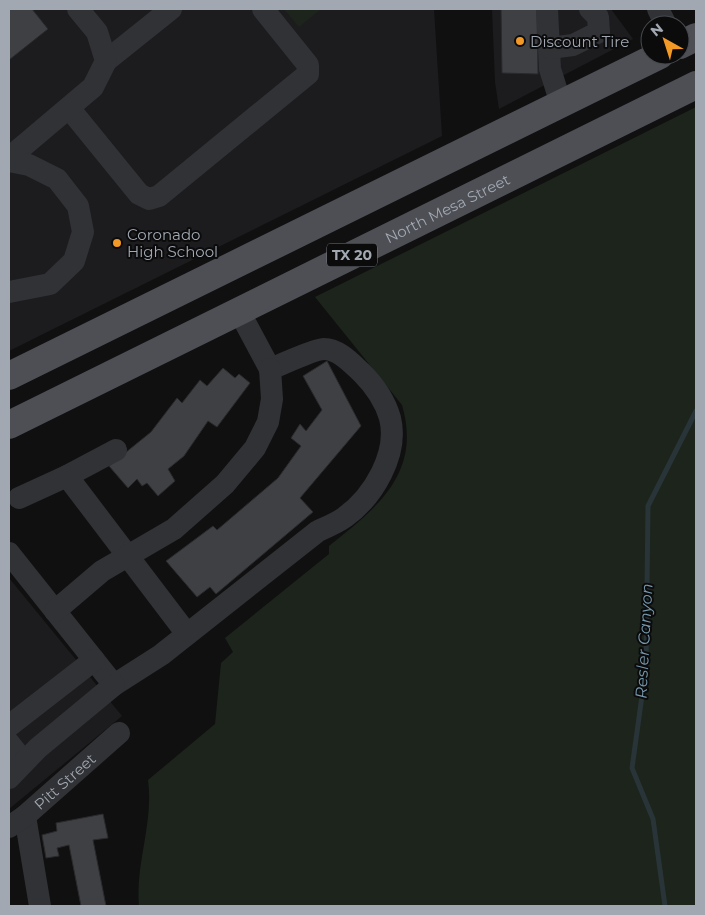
<svg xmlns="http://www.w3.org/2000/svg" width="705" height="915" viewBox="0 0 705 915" font-family="Montserrat,sans-serif">
<style>
.built{fill:#1c1c1e}
.green{fill:#1c241c}
.lines{fill:none;stroke-linecap:round;stroke-linejoin:round}
.stream{stroke:#293439;stroke-width:5}
.building{fill:#3f4044;stroke:#2a2a2d}
.minor{stroke:#313236;stroke-width:22}
.major{stroke:#4d4f55;stroke-width:28}
.poi-dot{fill:#f39926;stroke:#0b0b0c;stroke-width:2}
.labels{text-anchor:middle;dominant-baseline:central;stroke-width:4;stroke-linejoin:round;paint-order:stroke}
.shield{fill:#0b0b0c;stroke:#747980;stroke-width:1}
.shield-label{font-size:14px;font-weight:bold;fill:#a1a8b2}
.poi-label{font-size:15px;fill:#a1a8b2;stroke:#0b0b0c;text-anchor:start}
.street-label{font-size:15px;fill:#a1a8b2;stroke:#0b0b0c}
.water-label{font-size:16px;font-style:italic;fill:#769aae;stroke:#0b0b0c}
</style>
<rect width="100%" height="100%" fill="#101011"/>
<!-- built -->
<g class="built">
<polygon points="9,9 434,9 442,136 9,351"/>
<polygon points="492,9 611,9 633,39 499,109 495,82"/>
<polygon points="9,578 122,716 9,809"/>
</g>
<!-- green -->
<g class="green">
<polygon points="284,9 321,9 299,27"/>
<path d="M696 107V906H139C135 864 154 822 148 780L215 724 221 663 233 652 225 638 329 554V546C377 508 422 473 402 405L315 297Z"/>
</g>
<g class="lines">
<!-- stream -->
<polyline class="stream" points="665,906 653,819 632,768 646,667 648,506 696,411"/>
</g>
<!-- building -->
<g class="building">
<polygon points="9,9 32,9 48,29 9,60"/>
<polygon points="501,9 537,9 538,74 502,73"/>
<polygon points="327,361 361,426 300,498 313,512 216,594 210,587 197,597 166,561 213,526 217,530 278,478 301,446 291,438 300,424 306,431 322,410 303,376"/>
<polygon points="223,368 235,378 239,374 250,383 217,427 208,421 184,456 168,469 175,481 158,496 147,483 142,486 137,479 128,488 109,466 151,432 177,398 182,403 200,380 207,386"/>
<polygon points="103,814 108,838 93,840 106,906 81,906 69,845 57,848 59,856 46,858 42,835 57,831 56,823"/>
</g>
<g class="lines">
<!-- minor -->
<g class="minor">
<polyline points="547,9 550,69 561,104"/>
<polyline points="658,9 666,25"/>
<polyline points="550,48 573,45 599,32 598,17 590,9"/>
<polyline points="106,61 171,9"/>
<polyline points="69,108 139,194 149,199 159,196 308,74 308,65 263,9"/>
<polyline points="9,158 93,87 106,61 97,32 78,9"/>
<polyline points="9,161 29,165 57,179 78,206 83,232 74,261 50,284 9,292"/>
<polyline points="67,476 116,450"/>
<polyline points="19,498 67,476 187,634"/>
<path d="M9 553 114 685 161 655 318 531C327 527 337 523 345 517 373 497 399 454 390 418 385 401 374 385 362 373 352 364 339 349 324 349 314 349 281 365 270 369L239 311"/>
<polyline points="55,611 102,571 174,529 225,484 255,448 268,422 272,399 270,369"/>
<polyline points="9,726 94,660"/>
<polyline points="9,743 24,762"/>
<polyline points="9,778 38,748 114,685"/>
<polyline points="25,816 40,906"/>
<path id="s1" d="M9 827 25 816 119 733"/>
</g>
<!-- major -->
<g class="major">
<polyline points="680,45 696,37"/>
<polyline points="9,376 660,55"/>
<path id="s2" d="M9 425 696 85"/>
</g>
</g>
<!-- markers -->
<g class="poi-dot">
<circle cx="520" cy="41" r="5"/>
<circle cx="117" cy="243" r="5"/>
</g>
<g class="labels">
<!-- shield labels -->
<rect class="shield" x="327" y="243.5" width="50" height="23" rx="4"/>
<g class="shield-label">
<text x="352" y="255">TX 20</text>
</g>
<!-- poi labels -->
<g class="poi-label">
<text x="530" y="41">Discount Tire</text>
<text x="127" y="234">Coronado<tspan x="127" dy="17">High School</tspan></text>
</g>
<!-- street labels -->
<g class="street-label">
<text stroke="none"><textPath href="#s2" startOffset="489">North Mesa Street</textPath></text>
<text stroke="none"><textPath href="#s1" startOffset="72">Pitt Street</textPath></text>
</g>
<!-- water labels -->
<g class="water-label">
<text transform="translate(644 641) rotate(-87)">Resler Canyon</text>
</g>
</g>
<!-- border -->
<rect width="705" height="915" fill="none" stroke="#a1a8b2" stroke-width="20"/>
<!-- north arrow -->
<g transform="translate(665 40) rotate(321)"><circle r="24" fill="#0b0b0c" stroke="#474a4e"/>
<path d="M0-4L9 19L0 12L-9 19Z" fill="#f39926"/>
<text y="-8" font-size="14" font-weight="bold" text-anchor="middle" fill="#a1a8b2">N</text>
</g>
</svg>
